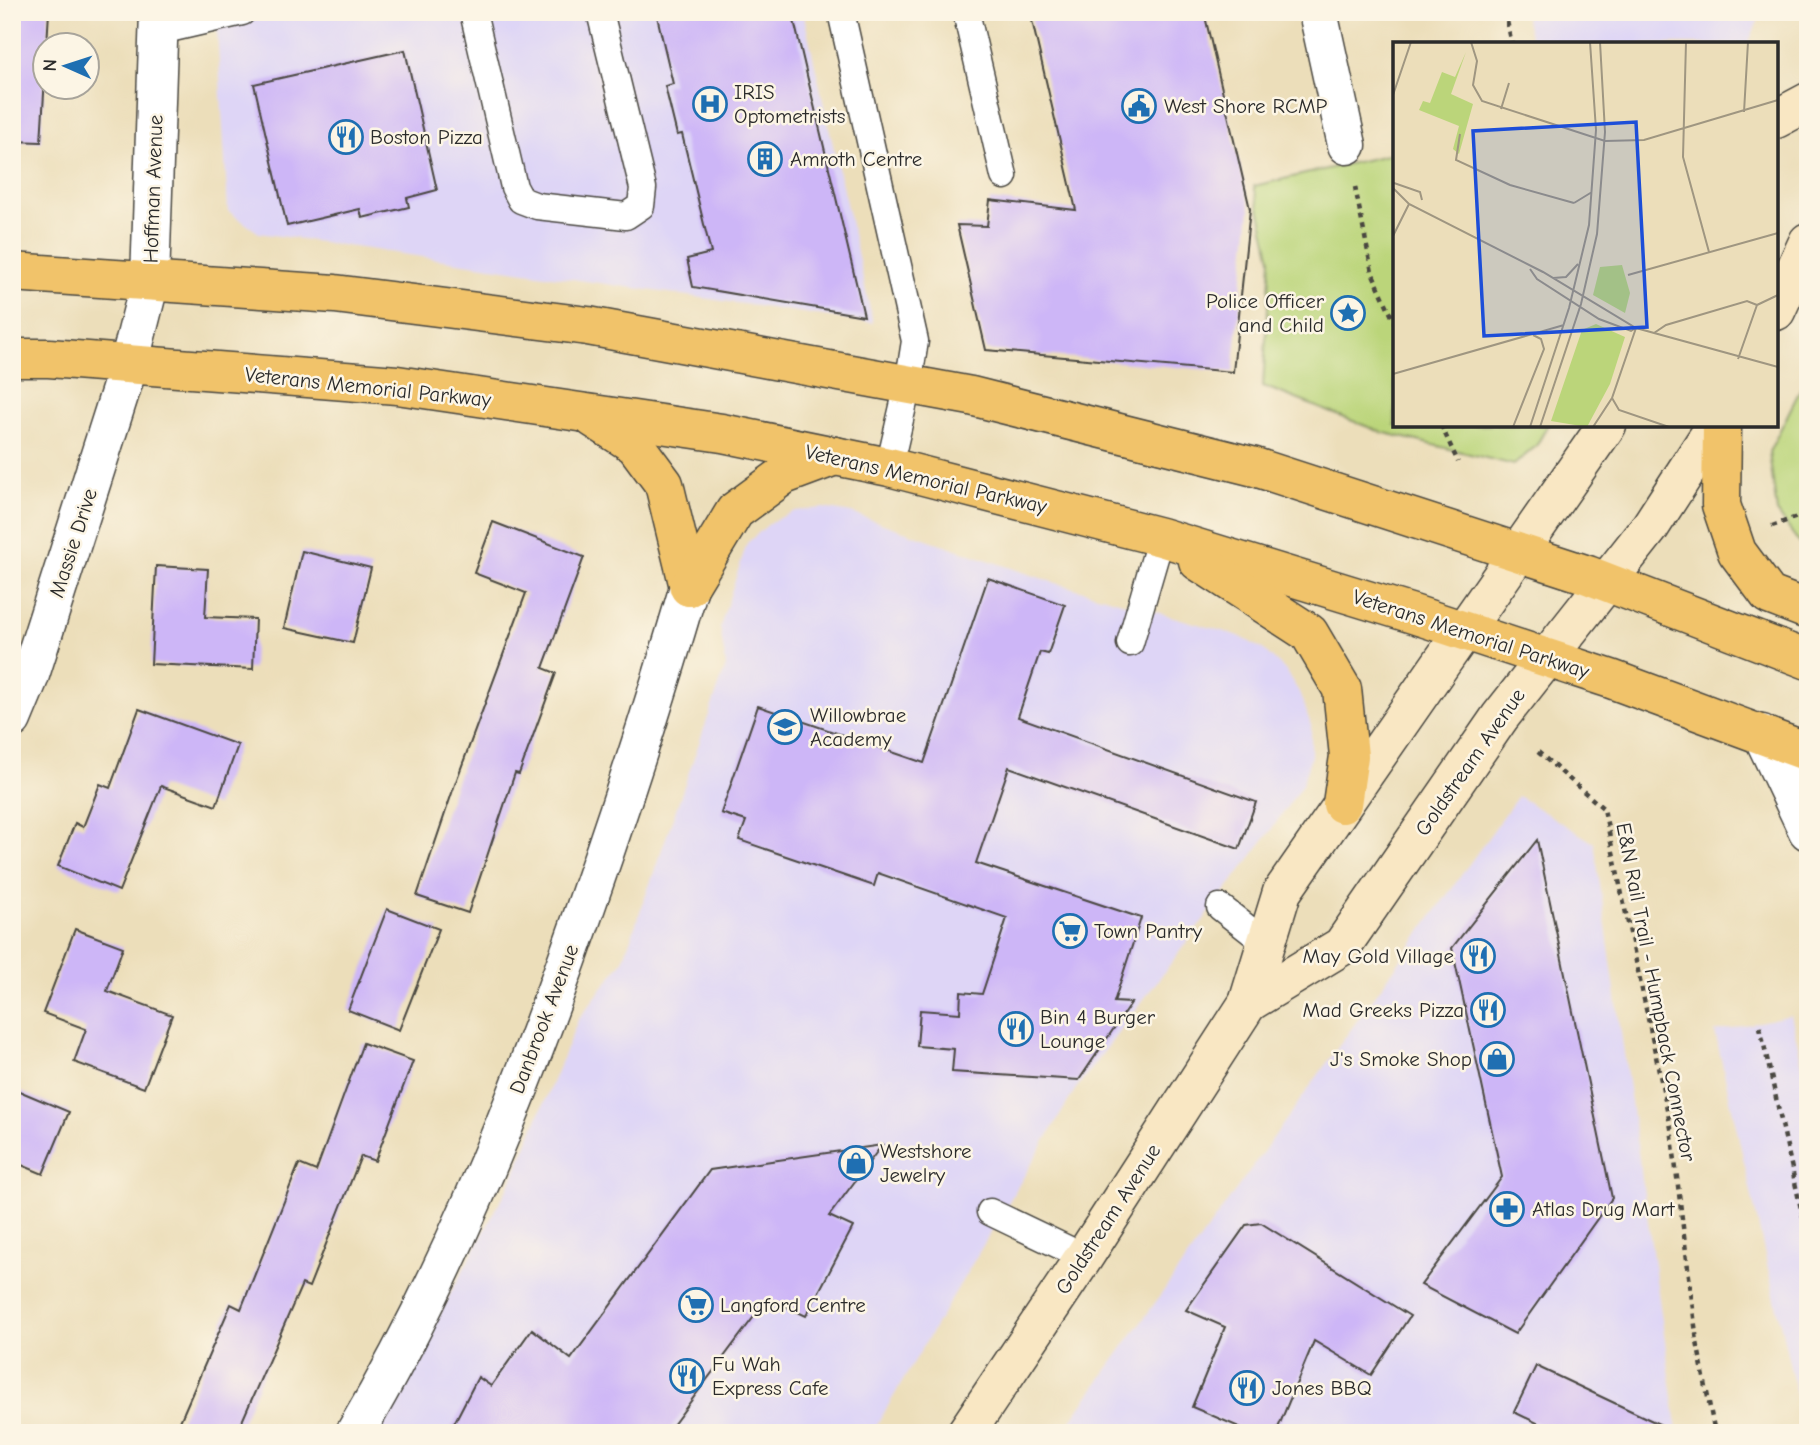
<svg xmlns="http://www.w3.org/2000/svg" width="1820" height="1445" viewBox="0 0 1820 1445" font-family="'Comic Neue',sans-serif">
<style>
.built{fill:#ded5f6}
.green{fill:#bbd57a;stroke:#738052;stroke-width:2}
.building{fill:#cdb6f7}
.lines{fill:none;stroke-linecap:round;stroke-linejoin:round}
.service-casing{stroke:#484640;stroke-width:29}
.minor-casing{stroke:#484640;stroke-width:41}
.tertiary-casing{stroke:#484640;stroke-width:41}
.secondary-casing{stroke:#484640;stroke-width:41}
.primary-casing{stroke:#484640;stroke-width:41}
.path{stroke:#484640;stroke-width:4.5;stroke-dasharray:5 5;stroke-linecap:butt}
.service{stroke:#fff;stroke-width:26}
.minor{stroke:#fff;stroke-width:38}
.tertiary{stroke:#fff;stroke-width:38}
.secondary{stroke:#f9e7c3;stroke-width:38}
.primary{stroke:#f1c36a;stroke-width:38}
.labels{text-anchor:middle;dominant-baseline:central;stroke-width:5;stroke-linejoin:round;paint-order:stroke}
.poi-label{font-size:21px;fill:#2b2b2b;stroke:#fcf5e5;text-anchor:start}
.street-label{font-size:21px;fill:#2b2b2b;stroke:#fcf5e5}
.inset-road{fill:none;stroke:#9f9681;stroke-width:2}
.view{fill:#1d4ed8;fill-opacity:0.15;stroke:#1d4ed8;stroke-width:3.5}
.inset-edge{fill:none;stroke:#2b2b2b;stroke-width:3.5}
</style>
<rect width="100%" height="100%" fill="#fcf5e5"/>
<filter id="ink" filterUnits="userSpaceOnUse"><feTurbulence type="fractalNoise" baseFrequency=".0143" numOctaves="2"/><feDisplacementMap in="SourceGraphic" scale="14" xChannelSelector="R" yChannelSelector="G"/><feConvolveMatrix kernelMatrix="1 2 1 2 8 2 1 2 1" color-interpolation-filters="sRGB"/></filter>
<filter id="wash" filterUnits="userSpaceOnUse"><feTurbulence type="fractalNoise" baseFrequency=".00686" numOctaves="4" result="noise"/><feDisplacementMap in="SourceGraphic" scale="28" xChannelSelector="R" yChannelSelector="G"/><feGaussianBlur stdDeviation="1.57" result="paint"/><feColorMatrix in="noise" values="0 0 0 0 0 0 0 0 0 0 0 0 0 0 0 0 0 1.4 0 .05"/><feComposite in="paint" operator="in"/></filter>
<g filter="url(#wash)">
<rect width="100%" height="100%" fill="#ecdeba"/>
<!-- built -->
<g class="built">
<polygon points="216,12 803,12 873,323 259,233 228,211"/>
<polygon points="1524,12 1762,12 1748,44 1532,44"/>
<polygon points="823,508 851,513 1049,581 1239,636 1264,650 1285,670 1299,692 1311,725 1311,756 1302,785 1267,836 1075,1090 872,1433 375,1433 513,1178 578,1020 623,961 726,666 720,627 747,543 771,522 795,511"/>
<polygon points="1518,796 1594,843 1678,1433 1062,1433"/>
<polygon points="1791,1015 1808,1091 1808,1433 1805,1433 1715,1032"/>
</g>
<!-- green -->
<g class="green">
<polygon points="1395,153 1395,425 1548,425 1536,446 1514,465 1381,432 1263,386 1271,259 1254,186"/>
<polygon points="1808,374 1808,555 1777,512 1769,452"/>
</g>
<g id="blocks">
<!-- building -->
<g class="building">
<polygon points="12,12 49,12 41,142 12,141"/>
<polygon points="656,12 792,12 864,316 693,287 687,259 711,253 682,134 677,135 665,86 673,84"/>
<polygon points="1030,12 1204,12 1250,209 1233,372 986,350 957,225 987,226 990,200 1076,210"/>
<polygon points="405,50 437,190 407,198 409,207 362,218 360,209 287,226 254,84"/>
<polygon points="493,522 584,557 543,668 556,673 519,774 515,773 468,913 417,896 454,787 526,593 474,573"/>
<polygon points="302,551 371,568 353,643 284,628"/>
<polygon points="156,566 208,569 205,617 255,619 253,669 151,664"/>
<polygon points="988,578 1065,605 1048,654 1040,652 1018,717 1256,802 1239,849 1009,767 976,863 1141,918 1114,1002 1131,1003 1079,1080 952,1072 954,1049 917,1046 920,1010 960,1013 961,992 982,994 1007,918 878,873 874,886 739,840 746,821 721,813 758,706 924,763"/>
<polygon points="139,709 238,745 216,806 161,786 119,891 58,866 75,823 83,827 100,784 110,788"/>
<polygon points="1537,840 1612,1198 1515,1334 1421,1285 1502,1177 1452,948"/>
<polygon points="387,909 439,929 399,1030 348,1010"/>
<polygon points="75,929 123,947 107,991 172,1015 144,1088 74,1062 86,1029 43,1013"/>
<polygon points="363,1043 413,1061 375,1161 361,1156 309,1287 302,1284 237,1433 175,1433 231,1304 241,1309 299,1164 316,1171"/>
<polygon points="12,1088 69,1112 43,1174 12,1161"/>
<polygon points="882,1145 829,1216 853,1227 806,1316 768,1298 667,1433 449,1433 478,1377 491,1386 532,1329 571,1359 710,1170"/>
<polygon points="1261,1223 1410,1316 1371,1375 1314,1341 1276,1433 1253,1433 1192,1407 1225,1327 1186,1310 1246,1225"/>
<polygon points="1536,1366 1678,1433 1558,1433 1514,1412"/>
</g>
</g>
</g>
<g filter="url(#ink)">
<use href="#blocks" fill-opacity="0" stroke="#484640" stroke-width="2"/>
<g class="lines">
<!-- service casing -->
<g class="service-casing">
<g id="service">
<polyline points="473,12 514,187 521,200 537,206 626,216 641,206 643,188 600,12"/>
<polyline points="841,12 915,341 908,385 889,467"/>
<polyline points="966,12 1004,176"/>
<polyline points="160,31 242,12"/>
<polyline points="1130,643 1161,537"/>
<polyline points="1220,907 1266,943"/>
<polyline points="990,1212 1084,1257"/>
</g>
</g>
<!-- minor casing -->
<g class="minor-casing">
<g id="minor">
<polyline points="1318,12 1347,145"/>
<polyline points="12,719 29,678 129,364"/>
<polyline points="1762,734 1808,831"/>
<path d="M355 1433C443 1284 509 1122 567 960 611 837 652 713 689 587"/>
</g>
</g>
<!-- tertiary casing -->
<g class="tertiary-casing">
<polyline id="tertiary" points="129,364 150,281 159,12"/>
</g>
<!-- secondary casing -->
<g class="secondary-casing">
<g id="secondary">
<polyline points="1776,119 1808,102"/>
<polyline points="1776,311 1808,242"/>
<polyline points="1248,1003 1342,946 1500,717 1650,527 1716,425"/>
<polyline points="966,1433 1084,1257 1248,1003 1282,892 1607,425"/>
</g>
</g>
<!-- primary casing -->
<g class="primary-casing">
<g id="primary">
<polyline points="12,272 335,294 588,326 971,396 1255,467 1588,575 1808,660"/>
<polyline points="12,358 49,358 397,385 722,433 889,467 1161,537 1413,614 1611,679 1808,752"/>
<polyline points="593,418 635,445 664,484 689,587"/>
<polyline points="1722,425 1721,505 1737,552 1769,595 1808,610"/>
<polyline points="1198,561 1309,633 1342,689 1349,756 1342,804"/>
<polyline points="689,587 735,511 784,475 835,456"/>
</g>
</g>
<!-- path -->
<g class="path">
<polyline points="1505,12 1512,44"/>
<polyline points="1355,187 1372,272 1395,323"/>
<polyline points="1441,425 1458,462"/>
<polyline points="1772,526 1808,513"/>
<polyline points="1538,752 1604,809 1671,1128 1697,1342 1715,1433"/>
<polyline points="1760,1027 1808,1240"/>
</g>
<!-- service -->
<use href="#service" class="service"/>
<!-- minor -->
<use href="#minor" class="minor"/>
<!-- tertiary -->
<use href="#tertiary" class="tertiary"/>
<!-- secondary -->
<use href="#secondary" class="secondary"/>
<!-- primary -->
<use href="#primary" class="primary"/>
</g>
</g>
<!-- icons -->
<defs>
<g id="hospital-ring" transform="scale(1.75)"><circle r="9.5" fill="#fcf5e5" stroke="#1f6fb2" stroke-width="1.5"/><path d="M-5-5h3v3.5h4V-5h3V5h-3V1.5h-4V5h-3Z" fill="#1f6fb2"/></g>
<g id="civic-ring" transform="scale(1.75)"><circle r="9.5" fill="#fcf5e5" stroke="#1f6fb2" stroke-width="1.5"/><path d="M-.6-6.5H3V-4.5H.6V-3L4-1V1h2V6H-6V1h2V-1L-.6-3ZM-1.2 2.5V6h2.4V2.5Z" fill="#1f6fb2"/></g>
<g id="restaurant-ring" transform="scale(1.75)"><circle r="9.5" fill="#fcf5e5" stroke="#1f6fb2" stroke-width="1.5"/><path d="M-5-6h1v4h1v-4h1v4h1v-4h1v5L-1.5 .5V6h-2V.5L-5-1ZM5-6V6H3V1.5H1.5Q1.5-4 5-6Z" fill="#1f6fb2"/></g>
<g id="building-ring" transform="scale(1.75)"><circle r="9.5" fill="#fcf5e5" stroke="#1f6fb2" stroke-width="1.5"/><path d="M-4-6H4V6H1V3H-1V6H-4ZM-2.5-4.3h1.7v1.8h-1.7ZM.8-4.3h1.7v1.8H.8ZM-2.5-1h1.7V.8h-1.7ZM.8-1h1.7V.8H.8Z" fill="#1f6fb2"/></g>
<g id="sight-ring" transform="scale(1.75)"><circle r="9.5" fill="#fcf5e5" stroke="#1f6fb2" stroke-width="1.5"/><path d="M0-6L1.8-2.2L6-1.7L2.9 1.2L3.7 5.4L0 3.3L-3.7 5.4L-2.9 1.2L-6-1.7L-1.8-2.2Z" fill="#1f6fb2"/></g>
<g id="school-ring" transform="scale(1.75)"><circle r="9.5" fill="#fcf5e5" stroke="#1f6fb2" stroke-width="1.5"/><path d="M0-5L7-2L0 1L-7-2ZM-4 1L0 2.5L4 1V4Q0 6-4 4Z" fill="#1f6fb2"/></g>
<g id="supermarket-ring" transform="scale(1.75)"><circle r="9.5" fill="#fcf5e5" stroke="#1f6fb2" stroke-width="1.5"/><path d="M-6-5.5h2.5l.6 2H6L4.5 2H-2.5L-4.4-4H-6ZM-1.5 3.2a1.3 1.3 0 1 0 .1 0ZM3 3.2a1.3 1.3 0 1 0 .1 0Z" fill="#1f6fb2"/></g>
<g id="shop-ring" transform="scale(1.75)"><circle r="9.5" fill="#fcf5e5" stroke="#1f6fb2" stroke-width="1.5"/><path d="M-5-2.5h2.3a2.7 3.5 0 0 1 5.4 0H5L5.5 6h-11ZM-1.5-2.5h3a1.5 2.3 0 0 0-3 0Z" fill="#1f6fb2"/></g>
<g id="pharmacy-ring" transform="scale(1.75)"><circle r="9.5" fill="#fcf5e5" stroke="#1f6fb2" stroke-width="1.5"/><path d="M-2-6h4v4h4v4h-4v4h-4v-4h-4v-4h4Z" fill="#1f6fb2"/></g>
</defs>
<g fill-rule="evenodd">
<use href="#hospital-ring" x="710" y="104"/>
<use href="#civic-ring" x="1139" y="106"/>
<use href="#restaurant-ring" x="346" y="137"/>
<use href="#building-ring" x="765" y="159"/>
<use href="#sight-ring" x="1348" y="313"/>
<use href="#school-ring" x="785" y="727"/>
<use href="#supermarket-ring" x="1070" y="931"/>
<use href="#restaurant-ring" x="1478" y="956"/>
<use href="#restaurant-ring" x="1488" y="1010"/>
<use href="#restaurant-ring" x="1016" y="1029"/>
<use href="#shop-ring" x="1497" y="1059"/>
<use href="#shop-ring" x="856" y="1163"/>
<use href="#pharmacy-ring" x="1507" y="1209"/>
<use href="#supermarket-ring" x="696" y="1305"/>
<use href="#restaurant-ring" x="687" y="1376"/>
<use href="#restaurant-ring" x="1247" y="1388"/>
</g>
<g class="labels">
<!-- poi labels -->
<g class="poi-label">
<text x="734" y="92">IRIS<tspan x="734" dy="24">Optometrists</tspan></text>
<text x="1164" y="106">West Shore RCMP</text>
<text x="370" y="137">Boston Pizza</text>
<text x="790" y="159">Amroth Centre</text>
<text x="1324" y="301" text-anchor="end">Police Officer<tspan x="1324" dy="24">and Child</tspan></text>
<text x="810" y="715">Willowbrae<tspan x="810" dy="24">Academy</tspan></text>
<text x="1094" y="931">Town Pantry</text>
<text x="1454" y="956" text-anchor="end">May Gold Village</text>
<text x="1464" y="1010" text-anchor="end">Mad Greeks Pizza</text>
<text x="1040" y="1017">Bin 4 Burger<tspan x="1040" dy="24">Lounge</tspan></text>
<text x="1472" y="1059" text-anchor="end">J's Smoke Shop</text>
<text x="880" y="1151">Westshore<tspan x="880" dy="24">Jewelry</tspan></text>
<text x="1532" y="1209">Atlas Drug Mart</text>
<text x="720" y="1305">Langford Centre</text>
<text x="712" y="1364">Fu Wah<tspan x="712" dy="24">Express Cafe</tspan></text>
<text x="1272" y="1388">Jones BBQ</text>
</g>
<!-- street labels -->
<g class="street-label">
<text transform="translate(153 189) rotate(-88)">Hoffman Avenue</text>
<text transform="translate(368 387) rotate(6)">Veterans Memorial Parkway</text>
<text transform="translate(926 479) rotate(13)">Veterans Memorial Parkway</text>
<text transform="translate(73 543) rotate(-72)">Massie Drive</text>
<text transform="translate(1471 634) rotate(18)">Veterans Memorial Parkway</text>
<text transform="translate(1470 762) rotate(-55)">Goldstream Avenue</text>
<text transform="translate(1656 992) rotate(79)">E&amp;N Rail Trail - Humpback Connector</text>
<text transform="translate(544 1019) rotate(-69)">Danbrook Avenue</text>
<text transform="translate(1108 1219) rotate(-57)">Goldstream Avenue</text>
</g>
</g>
<!-- overview -->
<g transform="translate(1393 42)">
<rect width="385" height="385" fill="#ecdeba"/>
<path d="M73 10 58 52 80 62 66 112 60 107 66 84 26 68 30 59 37 61 49 30 62 35ZM229 223 237 251 232 271 200 253 207 225ZM203 282 232 295 217 342 194 385 158 379 189 288Z" fill="#bbd57a"/>
<path class="inset-road" d="M78 0 84 19 80 43 89 59 212 99 251 98 385 58M293 0 290 115 316 210M0 53 18 0M108 67 116 41M351 70 355 0M67 92 63 118 117 143 181 161M1 141 27 150 29 158M0 146 16 162 150 230 243 286 385 325M181 161 199 150M0 194 16 162M137 227 144 237 206 277 238 289 243 286M235 233 385 191M160 236 173 235 185 222M364 263 385 253M261 291 273 283 354 259 364 263M345 317 364 263M0 332 171 283M219 356 226 368 276 385M120 385 151 307 148 297 140 293M137 385 176 266 196 183 203 88 197 0M147 385 188 262 204 192 212 90 207 0M200 385 219 356 243 286"/>
<path class="view" d="M243 80 254 285 91 294 80 89Z"/>
<rect width="385" height="385" class="inset-edge"/>
</g>
<!-- margin -->
<rect width="1820" height="1445" fill="none" stroke="#fcf5e5" stroke-width="42"/>
<!-- north arrow -->
<g transform="translate(66 66) rotate(273)"><circle r="33" fill="#fcf5e5" stroke="#a8a49b" stroke-width="2"/>
<path d="M0-5L12 26L0 18L-12 26Z" fill="#1f6fb2"/>
<text y="-10" font-size="19" font-weight="bold" text-anchor="middle" fill="#2b2b2b">N</text>
</g>
</svg>
